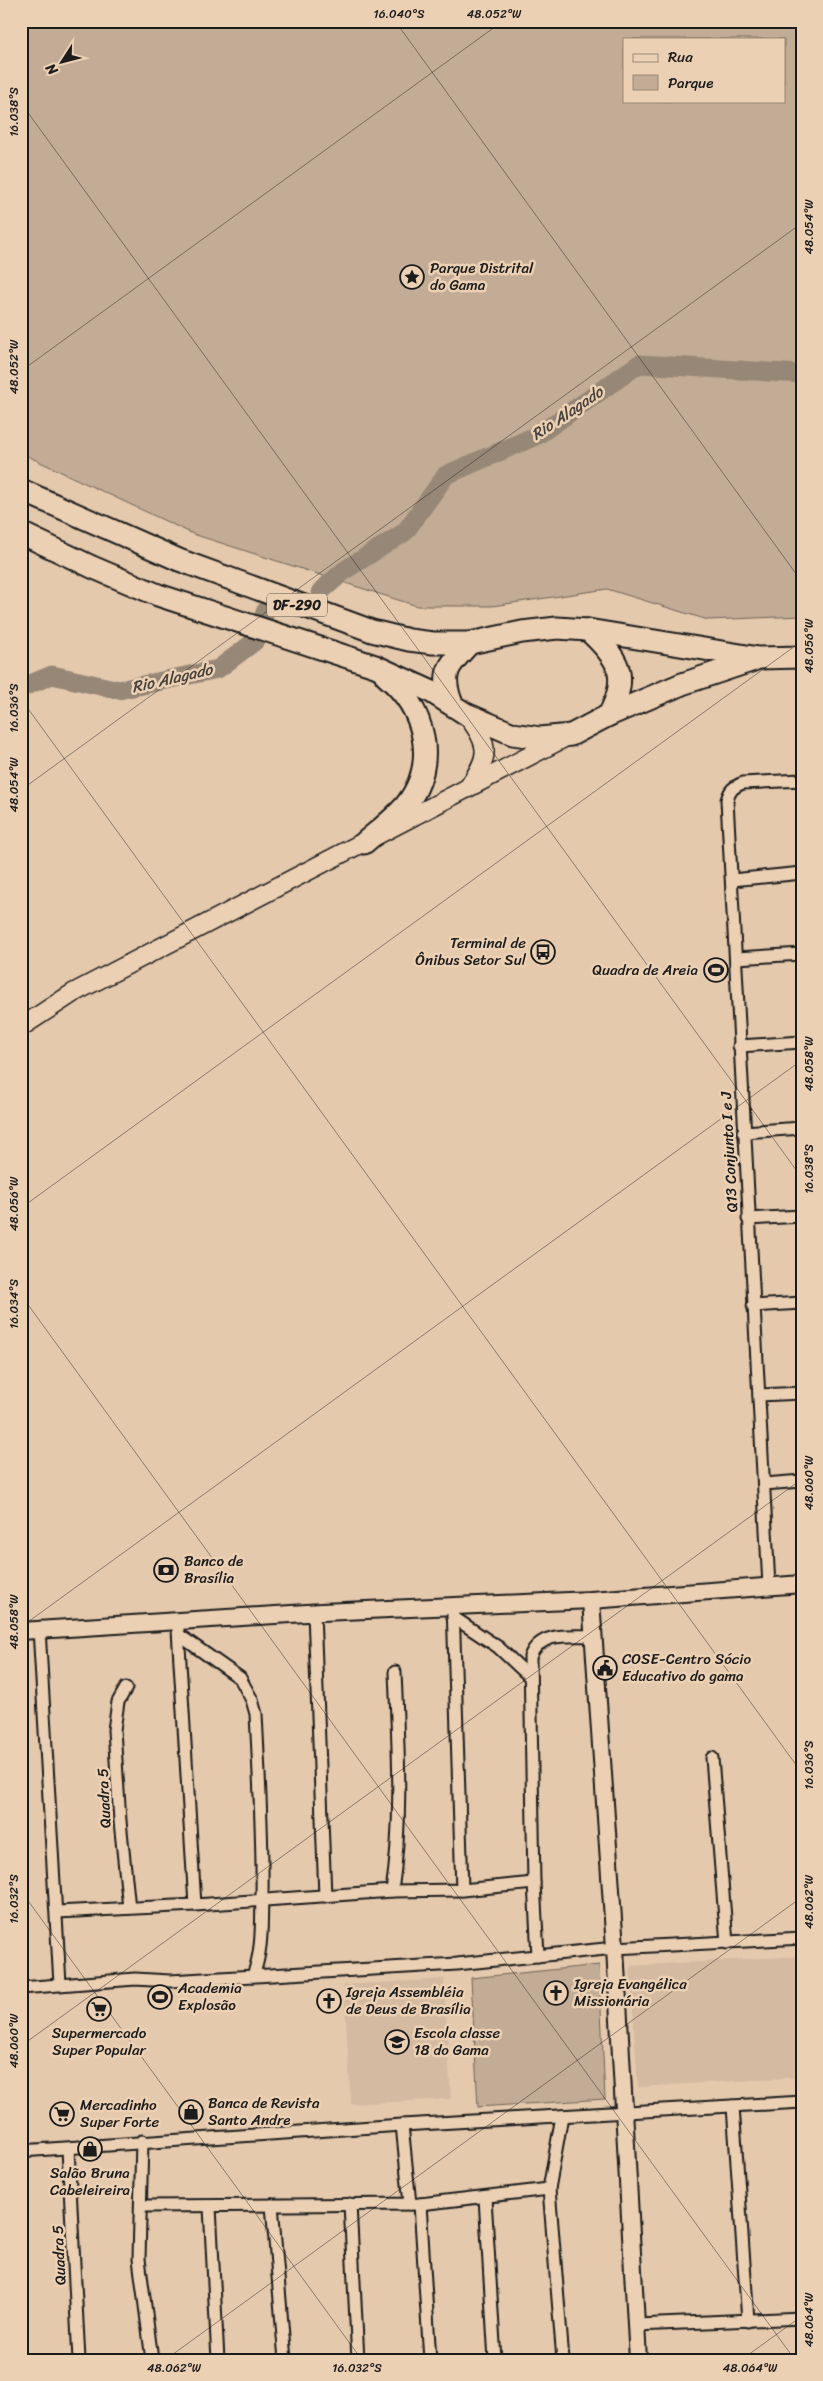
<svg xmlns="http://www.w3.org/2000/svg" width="823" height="2381" viewBox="0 0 823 2381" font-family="Sriracha,sans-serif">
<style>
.built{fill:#d3baa1}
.green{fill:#c2ac95;stroke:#6f6458;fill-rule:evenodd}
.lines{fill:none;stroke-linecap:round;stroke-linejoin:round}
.river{stroke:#978776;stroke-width:19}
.street-casing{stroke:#1c1c1c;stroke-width:15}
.secondary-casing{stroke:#1c1c1c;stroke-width:20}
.primary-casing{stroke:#1c1c1c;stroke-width:21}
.highway-casing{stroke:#1c1c1c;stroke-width:25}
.street{stroke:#ecd0b3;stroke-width:11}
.secondary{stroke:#ecd0b3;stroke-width:16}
.primary{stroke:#ecd0b3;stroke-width:18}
.highway{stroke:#ecd0b3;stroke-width:21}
.ticks{fill:none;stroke:#1c1c1c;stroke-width:1;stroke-opacity:0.45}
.labels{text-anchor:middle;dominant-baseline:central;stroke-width:5;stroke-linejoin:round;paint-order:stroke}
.shield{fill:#ecd0b3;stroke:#5a5249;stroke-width:1}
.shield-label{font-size:14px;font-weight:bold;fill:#1c1c1c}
.poi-label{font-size:15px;fill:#1c1c1c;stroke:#ecd0b3;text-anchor:start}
.street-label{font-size:15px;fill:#1c1c1c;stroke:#ecd0b3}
.water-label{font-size:16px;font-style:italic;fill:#47413c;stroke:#ecd0b3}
.neatline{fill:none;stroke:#1c1c1c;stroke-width:2}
.ticks-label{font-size:12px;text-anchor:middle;fill:#1c1c1c}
</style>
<rect width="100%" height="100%" fill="#e4c9ad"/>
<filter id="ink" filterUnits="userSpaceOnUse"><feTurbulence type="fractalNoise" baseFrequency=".02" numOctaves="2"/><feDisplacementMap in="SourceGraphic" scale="10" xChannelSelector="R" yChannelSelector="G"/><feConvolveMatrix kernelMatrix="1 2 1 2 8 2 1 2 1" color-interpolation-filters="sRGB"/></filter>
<g filter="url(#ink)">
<!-- built -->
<g class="built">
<polygon points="802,1956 802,2077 638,2087 630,1966"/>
<polygon points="444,1979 451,2099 351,2104 344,1985"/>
</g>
<!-- green -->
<g class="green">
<path d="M21 21H802V616L708 620 607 589 492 606H417L193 534 21 453ZM624 39H784V101H624Z"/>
<polygon points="599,1965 605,2099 478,2107 471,1978"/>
</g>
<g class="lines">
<!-- river -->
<g class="river">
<polyline points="321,591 345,570 405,532 446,475 538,435 639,364 802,374"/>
<polyline points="21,688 52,675 119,690 218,669 254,642 266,610"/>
</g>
<!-- street casing -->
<g class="street-casing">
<g id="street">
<polyline points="732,880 802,873"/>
<polyline points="736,958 802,954"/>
<polyline points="739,1046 802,1042"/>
<polyline points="743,1132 802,1128"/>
<polyline points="748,1219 802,1216"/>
<polyline points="753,1306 802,1303"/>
<polyline points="759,1395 802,1393"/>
<polyline points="764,1484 802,1481"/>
<path d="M769 1586 727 800C730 790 733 787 743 783L802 780"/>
<polyline points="453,1605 462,1890"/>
<polyline points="314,1613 325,1896"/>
<polyline points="453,1617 498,1647 530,1677"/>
<polyline points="39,1629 60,1984"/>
<polyline points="178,1630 195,1905"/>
<path d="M179 1635 240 1678 252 1700 256 1714C259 1775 263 1836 262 1897 261 1926 263 1948 253 1976"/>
<polyline points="126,1688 118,1702 114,1730 120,1821 129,1908"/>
<polyline points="712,1758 727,1943"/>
<path d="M392 1891C403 1818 398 1745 395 1672"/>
<polyline points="57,1912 195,1905 392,1891 462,1890 534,1883"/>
<path d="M538 1956 534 1883 530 1657C539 1631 571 1636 593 1636"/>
<polyline points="21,1988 135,1979 170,1981 457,1964 615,1948 802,1938"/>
<polyline points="733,2106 748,2321"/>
<polyline points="562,2116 549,2189 563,2360"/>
<polyline points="402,2125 410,2204"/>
<polyline points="142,2141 139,2259 152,2360"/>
<polyline points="68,2149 79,2360"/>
<polyline points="21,2151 402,2125 802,2102"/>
<polyline points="485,2198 495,2360"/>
<polyline points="350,2204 358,2360"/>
<polyline points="420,2204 430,2360"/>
<polyline points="272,2205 285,2360"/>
<polyline points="141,2206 420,2204 549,2189"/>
<polyline points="210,2207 218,2360"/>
<polyline points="636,2325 802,2318"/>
</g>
</g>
<!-- secondary casing -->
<g class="secondary-casing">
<g id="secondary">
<polyline points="591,1600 615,1948 638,2360"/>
<polyline points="21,1631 322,1612 591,1600 802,1584"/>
</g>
</g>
<!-- primary casing -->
<g class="primary-casing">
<g id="primary">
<path d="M466 714C491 746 490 755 468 788"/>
<polyline points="21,1027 73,993 566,737"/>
</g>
</g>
<!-- highway casing -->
<g class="highway-casing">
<g id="highway">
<polyline points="21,490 179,560 372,631 409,640 433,643 470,643 522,632 557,628 588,630 759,658 802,657"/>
<polyline points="21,533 92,567 158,595 375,666 430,691 466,714 513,734 540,738 571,735 609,715 682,684 754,660"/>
<path d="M588 630C619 659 630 675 609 715"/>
<path d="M452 704C440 673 448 666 470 643"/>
<path d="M364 843C378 831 394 819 406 805 439 763 425 708 386 676"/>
</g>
</g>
<!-- street -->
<use href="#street" class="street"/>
<!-- secondary -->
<use href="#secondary" class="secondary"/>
<!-- primary -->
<use href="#primary" class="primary"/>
<!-- highway -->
<use href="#highway" class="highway"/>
</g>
</g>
<!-- ticks -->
<path class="ticks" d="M395 21 802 582M21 103 802 1178M21 371 503 21M21 699 802 1773M21 790 802 223M21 1208 802 641M21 1295 795 2360M21 1627 802 1060M21 1891 362 2360M21 2046 802 1479M165 2360 802 1897M741 2360 802 2316"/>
<!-- icons -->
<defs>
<g id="sight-ring" transform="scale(1.25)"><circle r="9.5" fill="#ecd0b3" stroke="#1c1c1c" stroke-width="1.5"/><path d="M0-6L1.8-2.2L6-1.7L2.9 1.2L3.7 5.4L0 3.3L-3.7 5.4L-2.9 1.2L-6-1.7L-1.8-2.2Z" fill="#1c1c1c"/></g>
<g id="bus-ring" transform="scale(1.25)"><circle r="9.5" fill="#ecd0b3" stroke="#1c1c1c" stroke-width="1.5"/><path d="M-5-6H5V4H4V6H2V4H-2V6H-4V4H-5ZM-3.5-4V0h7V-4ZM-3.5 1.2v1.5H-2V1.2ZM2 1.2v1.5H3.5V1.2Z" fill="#1c1c1c"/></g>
<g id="stadium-ring" transform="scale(1.25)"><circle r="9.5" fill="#ecd0b3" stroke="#1c1c1c" stroke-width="1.5"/><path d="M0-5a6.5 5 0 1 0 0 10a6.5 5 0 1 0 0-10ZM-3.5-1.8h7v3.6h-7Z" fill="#1c1c1c"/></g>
<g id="bank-ring" transform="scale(1.25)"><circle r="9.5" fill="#ecd0b3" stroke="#1c1c1c" stroke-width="1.5"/><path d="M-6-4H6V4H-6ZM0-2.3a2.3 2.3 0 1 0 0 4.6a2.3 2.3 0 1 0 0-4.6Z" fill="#1c1c1c"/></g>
<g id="civic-ring" transform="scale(1.25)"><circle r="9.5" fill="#ecd0b3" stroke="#1c1c1c" stroke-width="1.5"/><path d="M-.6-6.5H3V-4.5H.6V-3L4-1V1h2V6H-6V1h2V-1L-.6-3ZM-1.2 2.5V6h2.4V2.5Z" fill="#1c1c1c"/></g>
<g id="church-ring" transform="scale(1.25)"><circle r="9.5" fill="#ecd0b3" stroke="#1c1c1c" stroke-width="1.5"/><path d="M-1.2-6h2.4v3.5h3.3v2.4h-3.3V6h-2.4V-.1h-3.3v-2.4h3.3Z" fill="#1c1c1c"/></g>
<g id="supermarket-ring" transform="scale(1.25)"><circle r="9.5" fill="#ecd0b3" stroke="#1c1c1c" stroke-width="1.5"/><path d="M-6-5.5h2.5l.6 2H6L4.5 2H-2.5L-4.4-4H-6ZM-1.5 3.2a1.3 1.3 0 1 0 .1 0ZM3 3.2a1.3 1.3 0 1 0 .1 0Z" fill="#1c1c1c"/></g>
<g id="school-ring" transform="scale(1.25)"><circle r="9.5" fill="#ecd0b3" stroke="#1c1c1c" stroke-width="1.5"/><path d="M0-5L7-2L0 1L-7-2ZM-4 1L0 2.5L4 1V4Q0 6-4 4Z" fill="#1c1c1c"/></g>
<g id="shop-ring" transform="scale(1.25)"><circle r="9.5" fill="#ecd0b3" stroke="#1c1c1c" stroke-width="1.5"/><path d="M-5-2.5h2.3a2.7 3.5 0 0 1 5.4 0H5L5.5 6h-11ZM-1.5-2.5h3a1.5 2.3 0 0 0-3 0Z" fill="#1c1c1c"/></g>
</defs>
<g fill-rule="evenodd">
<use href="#sight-ring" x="412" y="277"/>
<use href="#bus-ring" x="543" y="952"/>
<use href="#stadium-ring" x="716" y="970"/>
<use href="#bank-ring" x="166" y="1570"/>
<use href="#civic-ring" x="605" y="1668"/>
<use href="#church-ring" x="556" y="1993"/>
<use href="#stadium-ring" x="160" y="1997"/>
<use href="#church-ring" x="329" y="2001"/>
<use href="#supermarket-ring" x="99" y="2009"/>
<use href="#school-ring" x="397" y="2042"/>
<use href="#shop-ring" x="191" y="2112"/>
<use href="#supermarket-ring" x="62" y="2114"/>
<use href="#shop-ring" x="90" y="2149"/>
</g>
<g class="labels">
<!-- shield labels -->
<rect class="shield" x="267" y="593.5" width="60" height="23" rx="4"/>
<g class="shield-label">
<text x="297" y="605">DF-290</text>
</g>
<!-- poi labels -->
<g class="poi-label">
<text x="430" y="268">Parque Distrital<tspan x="430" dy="17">do Gama</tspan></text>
<text x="526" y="943" text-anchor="end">Terminal de<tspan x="526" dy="17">Ônibus Setor Sul</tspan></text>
<text x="698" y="970" text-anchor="end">Quadra de Areia</text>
<text x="184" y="1561">Banco de<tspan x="184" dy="17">Brasília</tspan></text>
<text x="622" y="1659">COSE-Centro Sócio<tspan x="622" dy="17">Educativo do gama</tspan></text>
<text x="574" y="1984">Igreja Evangélica<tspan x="574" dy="17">Missionária</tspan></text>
<text x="178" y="1988">Academia<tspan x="178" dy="17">Explosão</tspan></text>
<text x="346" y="1992">Igreja Assembléia<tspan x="346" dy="17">de Deus de Brasília</tspan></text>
<text x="99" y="2033" text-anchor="middle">Supermercado<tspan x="99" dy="17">Super Popular</tspan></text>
<text x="414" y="2033">Escola classe<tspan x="414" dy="17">18 do Gama</tspan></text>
<text x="208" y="2103">Banca de Revista<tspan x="208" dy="17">Santo Andre</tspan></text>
<text x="80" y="2105">Mercadinho<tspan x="80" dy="17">Super Forte</tspan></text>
<text x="90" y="2173" text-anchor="middle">Salão Bruna<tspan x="90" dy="17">Cabeleireira</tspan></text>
</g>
<!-- street labels -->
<g class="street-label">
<text transform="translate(729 1152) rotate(-93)">Q13 Conjunto I e J</text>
<text transform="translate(104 1798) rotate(-93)">Quadra 5</text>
<text transform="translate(59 2255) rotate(-93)">Quadra 5</text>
</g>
<!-- water labels -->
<g class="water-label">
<text transform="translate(567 413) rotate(-34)">Rio Alagado</text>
<text transform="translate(172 678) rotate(-13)">Rio Alagado</text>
</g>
</g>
<!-- margin -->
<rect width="823" height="2381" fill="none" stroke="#ecd0b3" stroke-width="55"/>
<!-- legend -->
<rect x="623" y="38" width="162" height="65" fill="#ecd0b3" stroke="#998877"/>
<rect x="633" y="54" width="25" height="8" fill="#ecd0b3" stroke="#998877"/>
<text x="668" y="62" font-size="15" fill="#1c1c1c">Rua</text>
<rect x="633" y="75" width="25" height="15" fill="#c2ac95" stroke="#998877"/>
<text x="668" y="88" font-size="15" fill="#1c1c1c">Parque</text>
<!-- north arrow -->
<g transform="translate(62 62) rotate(234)" stroke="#ecd0b3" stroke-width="4" paint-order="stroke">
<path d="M0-4L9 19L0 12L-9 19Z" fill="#1c1c1c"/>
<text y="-8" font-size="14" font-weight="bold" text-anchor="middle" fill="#1c1c1c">N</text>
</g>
<rect x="28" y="28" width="768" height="2326" class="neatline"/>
<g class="ticks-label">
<text x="399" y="18">16.040°S</text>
<text x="494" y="18">48.052°W</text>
<text transform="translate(14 112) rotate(-90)" y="4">16.038°S</text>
<text transform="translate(809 227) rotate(-90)" y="4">48.054°W</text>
<text transform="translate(14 367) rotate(-90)" y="4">48.052°W</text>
<text transform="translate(809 646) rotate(-90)" y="4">48.056°W</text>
<text transform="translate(14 708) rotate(-90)" y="4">16.036°S</text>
<text transform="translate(14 785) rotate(-90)" y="4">48.054°W</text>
<text transform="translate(809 1064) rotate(-90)" y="4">48.058°W</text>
<text transform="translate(809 1169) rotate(-90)" y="4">16.038°S</text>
<text transform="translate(14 1204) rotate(-90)" y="4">48.056°W</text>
<text transform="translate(14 1304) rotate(-90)" y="4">16.034°S</text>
<text transform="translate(809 1483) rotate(-90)" y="4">48.060°W</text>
<text transform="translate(14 1622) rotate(-90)" y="4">48.058°W</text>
<text transform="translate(809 1765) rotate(-90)" y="4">16.036°S</text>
<text transform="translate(14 1899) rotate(-90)" y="4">16.032°S</text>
<text transform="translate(809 1902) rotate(-90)" y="4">48.062°W</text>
<text transform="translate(14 2041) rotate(-90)" y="4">48.060°W</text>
<text transform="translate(809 2320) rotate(-90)" y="4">48.064°W</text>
<text x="174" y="2372">48.062°W</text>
<text x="357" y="2372">16.032°S</text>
<text x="750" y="2372">48.064°W</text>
</g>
</svg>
